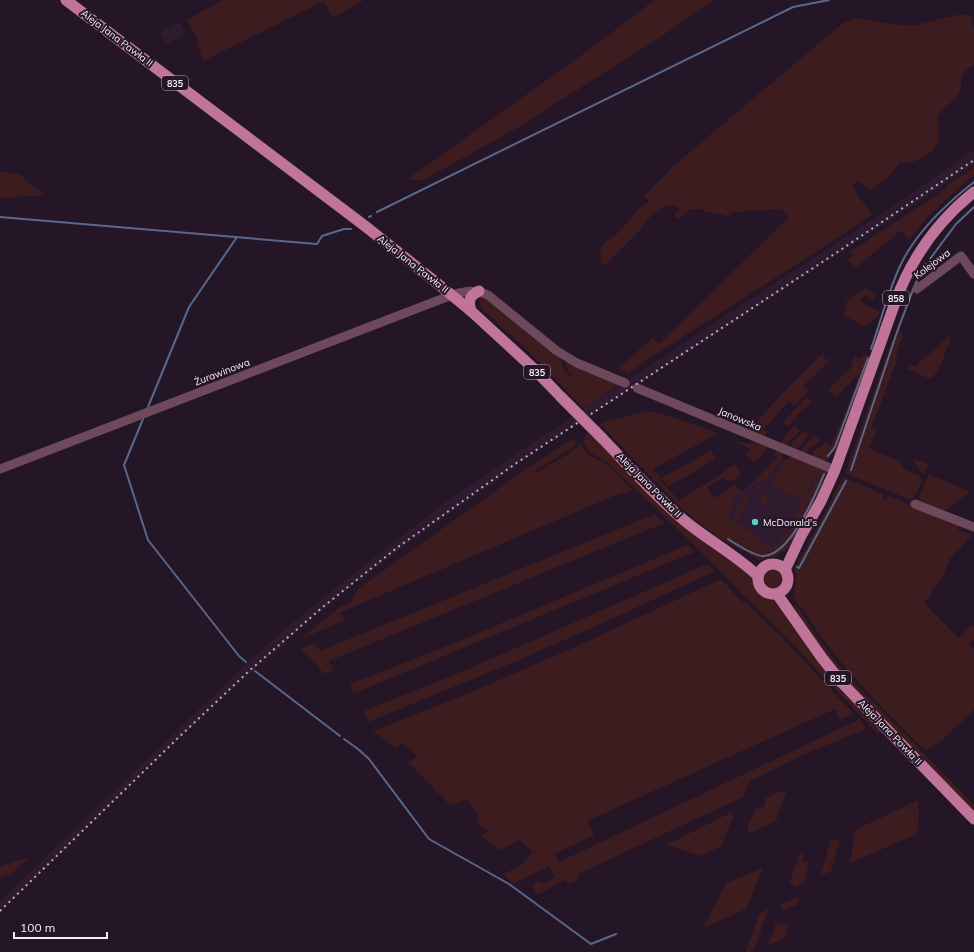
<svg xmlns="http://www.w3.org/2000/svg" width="974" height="952" viewBox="0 0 974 952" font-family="Mulish,sans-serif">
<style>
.built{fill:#2e1b30}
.green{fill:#3d1c1f}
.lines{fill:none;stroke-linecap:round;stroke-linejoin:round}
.stream{stroke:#59678e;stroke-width:2}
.minor{stroke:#6d495b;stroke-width:9}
.major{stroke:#c0749a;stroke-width:11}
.rail{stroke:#b9adba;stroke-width:2;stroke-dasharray:2 4;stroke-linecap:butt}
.major-bridge{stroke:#c0749a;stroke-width:11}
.poi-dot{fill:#54cdc7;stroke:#241626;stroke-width:1.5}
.labels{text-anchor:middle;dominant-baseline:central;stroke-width:4;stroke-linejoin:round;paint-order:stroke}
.shield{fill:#241626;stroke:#b8adba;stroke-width:1}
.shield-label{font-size:9px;font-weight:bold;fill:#f8eef9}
.street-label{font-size:10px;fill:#f8eef9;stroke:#241626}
.poi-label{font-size:10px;fill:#f8eef9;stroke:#241626;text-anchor:start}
</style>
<rect width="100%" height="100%" fill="#241626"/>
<!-- built -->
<g class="built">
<polygon points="180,22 186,34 166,44 160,32"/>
<polygon points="974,150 974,164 934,191 521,462 408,543 349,588 302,627 183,735 0,913 0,901 248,662 300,616 402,536 451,498 517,453 918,189"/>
<polygon points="779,457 820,474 797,519 779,547 772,550 721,522 736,495 754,481"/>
</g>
<!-- green -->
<g class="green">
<polygon points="223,0 364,0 332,18 324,1 203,61 195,34 187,20"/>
<polygon points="655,0 713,0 659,38 517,128 422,181 408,179 586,52"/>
<path d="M957 15H968L972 18V23L974 27V65C966 70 961 74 961 84 961 87 961 89 959 93 955 102 943 106 939 115 936 121 939 128 939 134 939 148 925 160 911 162 907 163 903 161 899 163L892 173 872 190 866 188 858 181 851 185 872 215C791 270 708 319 628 373L618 368 653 338 659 344 789 217 781 209 733 212 725 218V215L705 212 702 209H691L677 219 674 215 680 209 672 205H666L650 217 639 231 607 264H602C600 260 600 252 601 248 605 241 615 236 620 231 630 220 637 209 649 201L644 197C653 186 664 178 672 167L843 23 853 19H866L890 24 912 26Z"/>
<polygon points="974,167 974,175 929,215 909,240 901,230 856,268 848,261 853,255 851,251 947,188 946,186"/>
<polygon points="0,171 19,174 44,195 0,198"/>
<polygon points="926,261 925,264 927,265 915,287 899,330 903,335 896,355 898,358 871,428 877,430 869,448 900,462 905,470 918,475 922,481 915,496 911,500 847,474 846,471 908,296 924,262"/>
<polygon points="866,288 876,295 873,300 865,295 860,300 866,306 879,310 878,316 864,327 844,315 847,301"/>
<polygon points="477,295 484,296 560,357 564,370 571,378 572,376 568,371 566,364 567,361 619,384 584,409 524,347 483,310"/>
<polygon points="950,335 950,341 938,371 930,379 907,369 911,365 915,367"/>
<polygon points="824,352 823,358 830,360 803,386 808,391 795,406 789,401 763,430 768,432 765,437 754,432 756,428 753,426 788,387"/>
<polygon points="865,354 871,357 835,453 832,453 829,460 823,461 811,456 813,452 826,443 831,446 844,415 845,414 859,376 858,375 836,397 828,390 851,368 854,356 859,359"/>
<polygon points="806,397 812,403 805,409 804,408 788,426 783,423"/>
<path d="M649 412 660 413 718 433 653 469 661 478 691 462 710 450 716 458 700 469 668 486 661 478 659 479 679 500 722 474 734 464 742 474 731 482 728 481 724 477 707 487 714 498 735 484 741 491 754 481 778 457 774 455 777 449 782 452V457L767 480C763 483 760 480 755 482 748 486 736 494 733 502 731 506 729 514 730 517 731 522 738 524 742 526 751 531 761 546 772 547 782 547 800 511 800 502L804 501 817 476 819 474 815 475 803 499 801 500 794 495H790L776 486H774L773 490 771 487V483L788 458 794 456 826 471 827 474C816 502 802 530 785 552L781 551 775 557 759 560 721 539 698 522 677 504 602 426 590 433 753 576C758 591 759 594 775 598L816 659 833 682 882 730 878 734 796 648 686 537 608 463 590 452 585 446 583 439 587 433 589 434 587 432 602 423 640 413Z"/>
<polygon points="794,426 800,431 789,442 787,445 781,444 783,439"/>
<polygon points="804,430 809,435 796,450 791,448 792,443"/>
<polygon points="814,435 820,440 808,450 807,455 801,451 801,450"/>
<path d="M726 437C737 441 745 446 757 441L767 446C766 452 760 459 754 462L746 454 750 449Z"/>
<path d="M574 438 577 443 573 447 535 471 538 472 570 453 581 443C584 457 600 459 610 467 618 474 625 483 633 490L625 494 623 492 339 613 345 620 299 640 340 607 351 602 359 588 519 474Z"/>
<polygon points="914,459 929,464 923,475 913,460"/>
<polygon points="929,474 970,492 945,511 919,502 919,497"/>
<path d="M843 477 883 494 882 500 884 501 889 496 957 524 959 526 958 530 972 535 949 560 943 578 930 592 932 595 925 600 926 605 959 638 971 625 974 628V639L969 644 974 649V710L942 740 926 751C883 708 839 667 807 615 804 610 796 604 794 598 792 591 797 584 796 577 796 573 794 569 796 565L823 517Z"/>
<polygon points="756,486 760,486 762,487 758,492 754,489 746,494 749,498 745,501 747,504 737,519 735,516 735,513 743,500 745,495"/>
<polygon points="766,493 771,494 767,497 768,499 782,508 779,509 768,502 762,504 761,498 764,494"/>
<polygon points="655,514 664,523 329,661 333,670 324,674 315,663 301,649 315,643 320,651"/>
<polygon points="687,545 694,552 353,694 350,684 452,644"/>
<polygon points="707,564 715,571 614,618 512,663 368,722 364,711 468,669"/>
<circle cx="773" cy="580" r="11"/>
<path d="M721 579 744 604 747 603 754 611 755 610 768 625 777 632 853 713 840 720 835 709 587 821 594 835 554 854 559 862 860 719 866 729 812 751 750 781 743 797 580 873C578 879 576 882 570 884L565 880 537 895 534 888V883L538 881 541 884 555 878 549 866 513 884 503 874 520 866 533 852 520 840 499 850 480 835 488 831 478 824 476 812 467 799 450 806 440 793 437 794 431 785 408 762 418 757 402 743 395 748 373 731 457 698 573 648Z"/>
<polygon points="792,603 800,610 818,638 843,671 974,805 974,812 842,677 807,629"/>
<polygon points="779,791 786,792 776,821 749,834 747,828 755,810 764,807 766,798"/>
<polygon points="918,800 919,816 917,834 850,863 855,830"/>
<polygon points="732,812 733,817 721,846 701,856 666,845"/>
<polygon points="840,839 831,871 820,876 831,840"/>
<polygon points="799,854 804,855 802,862 809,862 804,883 795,887 795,884 789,885"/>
<polygon points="30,857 10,875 0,878 0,866"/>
<polygon points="763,868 746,909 703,928 726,883"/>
<polygon points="800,896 797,905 781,910 781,904"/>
<polygon points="768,909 754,951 746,952 759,914"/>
<polygon points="776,923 789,924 785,938 768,945"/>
</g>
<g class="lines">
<!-- stream -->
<g class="stream">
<polyline points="377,212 793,7 829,0"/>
<polyline points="0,217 317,244 322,236 344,229 351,229"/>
<polyline points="369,217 371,216"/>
<polyline points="930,259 956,224 974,207"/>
<path d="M871 349C881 321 888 291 901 264 917 231 946 204 974 182"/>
<polyline points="148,407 189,307 237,237"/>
<polyline points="143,419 124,465 148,540 239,656 246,662"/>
<polyline points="828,456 835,447 868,358"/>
<polyline points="851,470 896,335 914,287 926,264"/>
<path d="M728 539C736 544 755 557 764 556 791 554 815 496 824 474"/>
<polyline points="797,567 799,568 846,481"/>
<polyline points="255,671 340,736"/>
<polyline points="344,739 358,749 369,759 429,839 509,884 591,944 616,934"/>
</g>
<!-- minor -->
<g class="minor">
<polyline points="917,289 961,256 974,274"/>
<polyline points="637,388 835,470"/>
<path d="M0 469 452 295C465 291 476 289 488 295L557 351 577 363 625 383"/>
<polyline points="915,504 974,527"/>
</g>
<!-- major -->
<g class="major">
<polyline points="66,0 365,226 432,279 471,311 533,368 561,397"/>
<path d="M471 311C468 301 469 296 479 291"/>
<path d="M602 438C629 466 655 496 685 521 708 540 736 555 758 576"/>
<circle cx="773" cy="579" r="15"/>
<path d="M785 570 801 536 821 501 835 470 896 300C912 257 938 221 974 192"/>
<polyline points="777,594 822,658 842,683 974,819"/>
</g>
<!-- rail -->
<polyline class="rail" points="0,911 178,738 249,671 324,606 398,547 515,464 833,255 974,160"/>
<!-- major-bridge -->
<polyline class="major-bridge" points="561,397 602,438"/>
</g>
<!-- markers -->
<circle class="poi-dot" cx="755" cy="522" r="4"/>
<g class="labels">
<!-- shield labels -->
<g class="shield">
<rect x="162" y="76" width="26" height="14" rx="3"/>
<rect x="883" y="291" width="26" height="14" rx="3"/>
<rect x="524" y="365" width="26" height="14" rx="3"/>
<rect x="825" y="671" width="26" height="14" rx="3"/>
</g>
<g class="shield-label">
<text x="175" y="83">835</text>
<text x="896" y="298">858</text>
<text x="537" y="372">835</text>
<text x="838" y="678">835</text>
</g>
<!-- street labels -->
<g class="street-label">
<text transform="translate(117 38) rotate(37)">Aleja Jana Pawła II</text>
<text transform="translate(413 264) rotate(38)">Aleja Jana Pawła II</text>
<text transform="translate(932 264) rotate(-37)">Kolejowa</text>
<text transform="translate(222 372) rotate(-21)">Żurawinowa</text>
<text transform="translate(740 419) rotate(23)">Janowska</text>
<text transform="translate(649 485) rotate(45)">Aleja Jana Pawła II</text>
<text transform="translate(890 732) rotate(46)">Aleja Jana Pawła II</text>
</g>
<!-- poi labels -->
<g class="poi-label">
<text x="763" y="522">McDonald's</text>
</g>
</g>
<!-- scale -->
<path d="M14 932v6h93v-6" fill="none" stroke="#f8eef9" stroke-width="2"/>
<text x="20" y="932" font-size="12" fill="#f8eef9" stroke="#241626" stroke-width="3" paint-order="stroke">100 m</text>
</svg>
